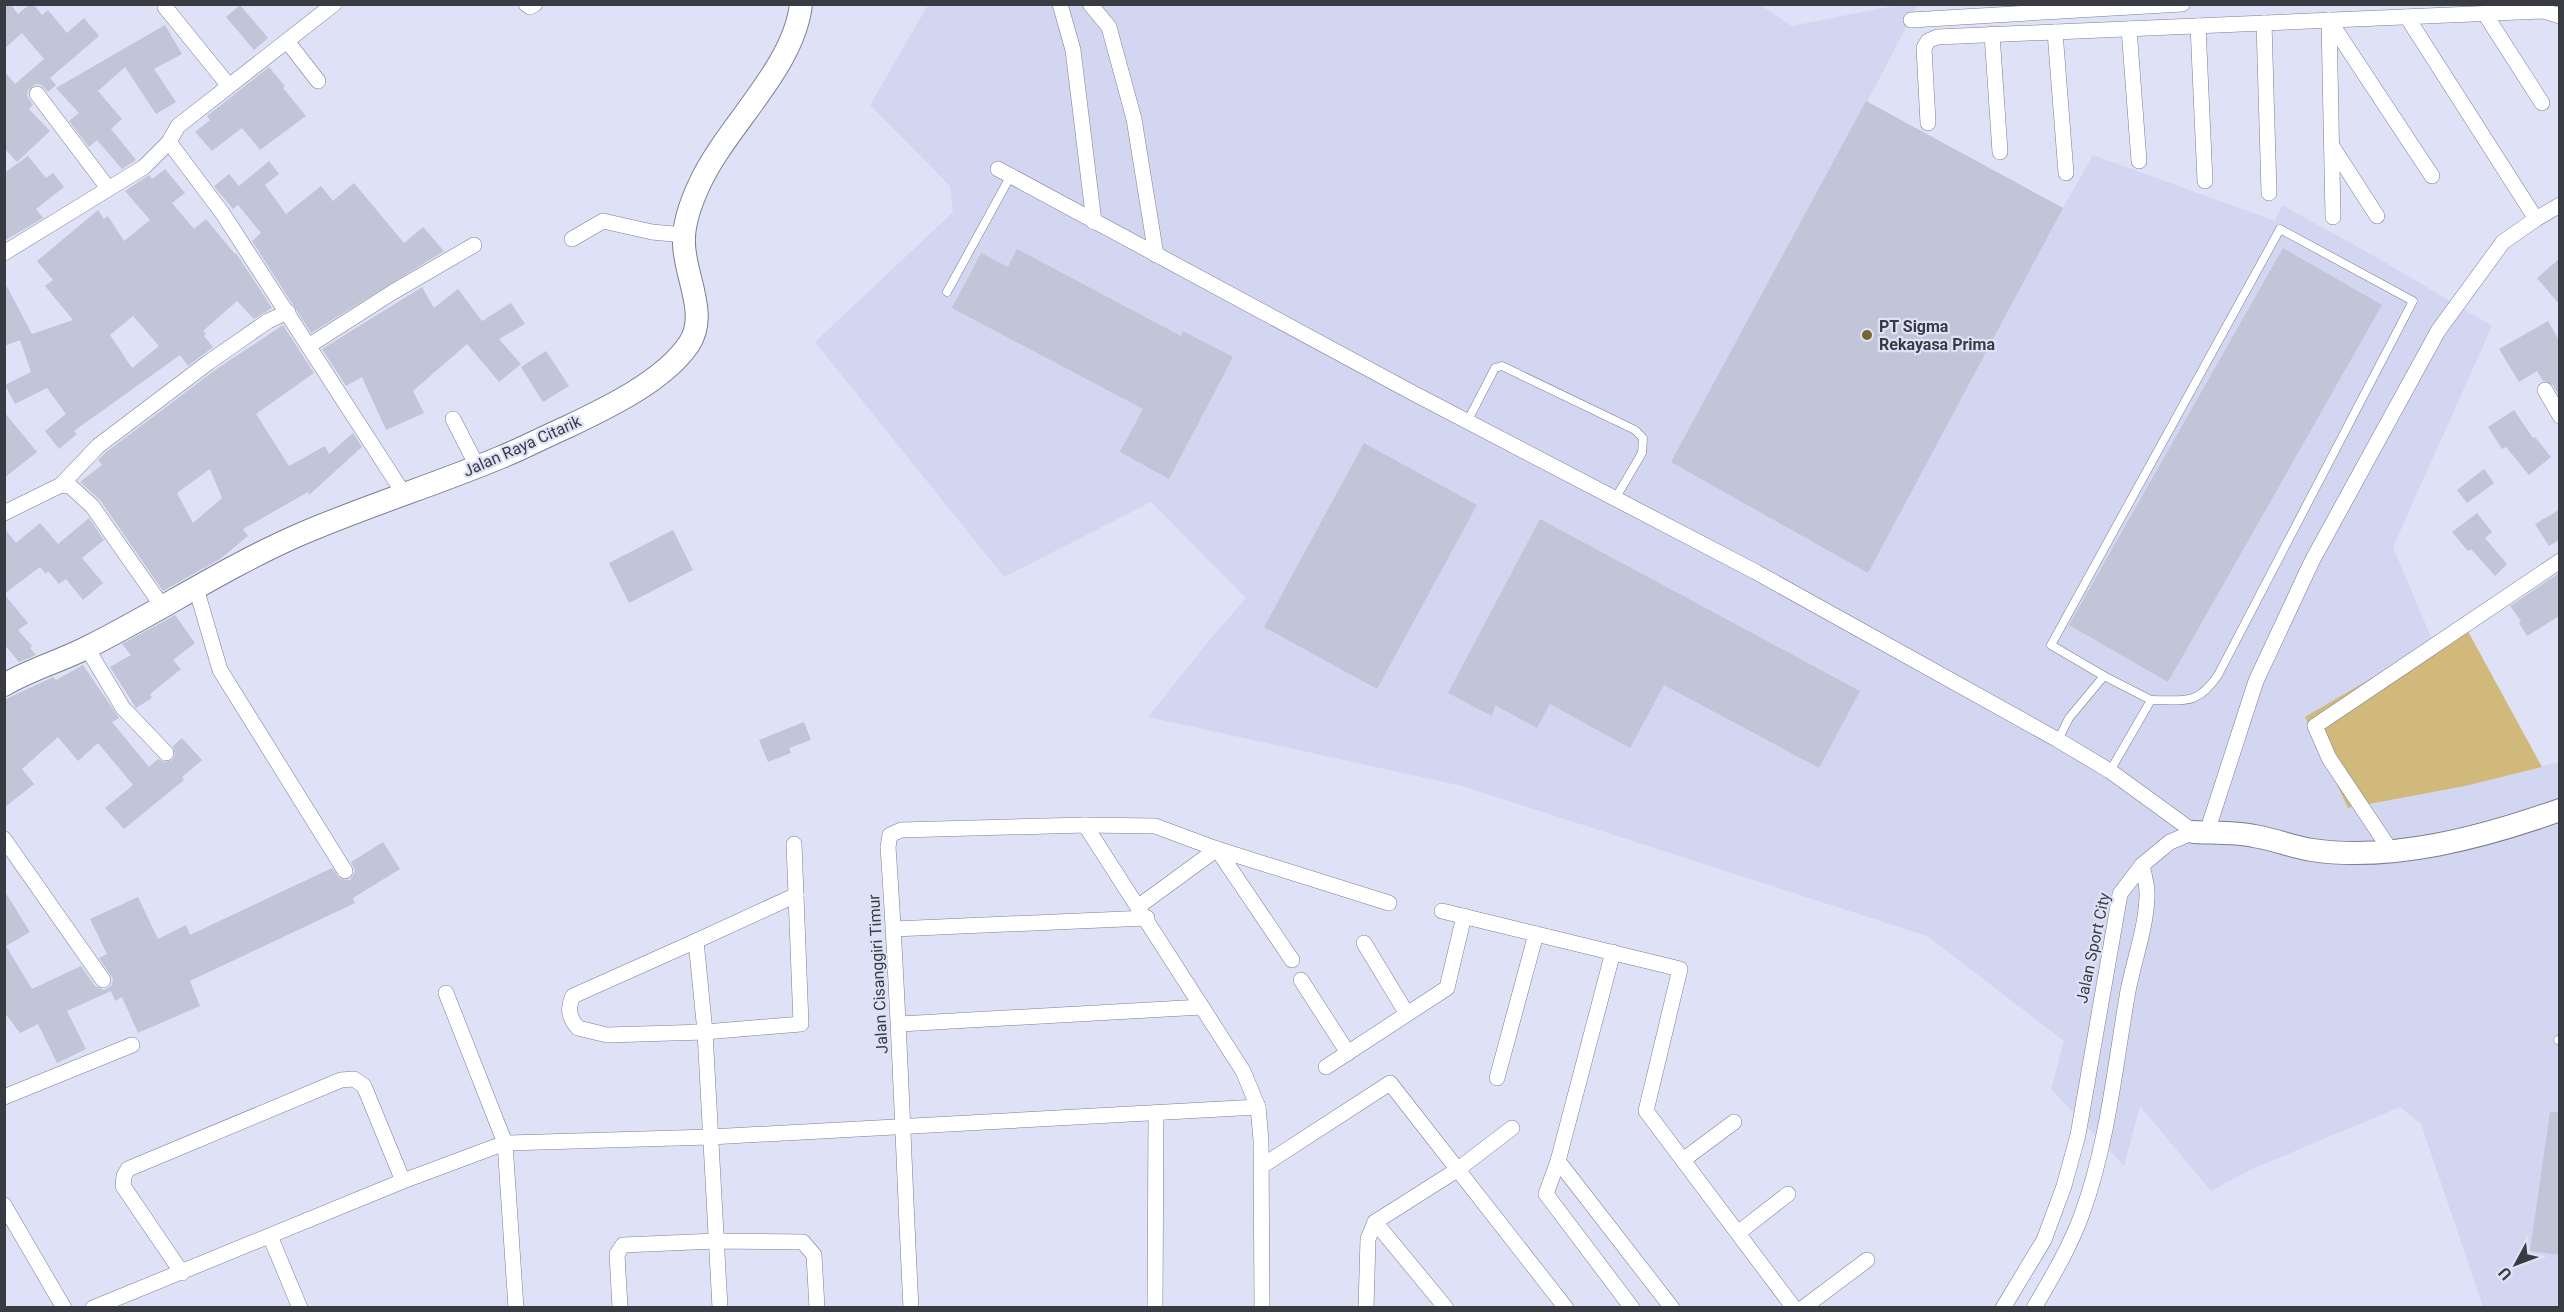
<svg xmlns="http://www.w3.org/2000/svg" width="2564" height="1312" viewBox="0 0 2564 1312" font-family="Roboto,sans-serif">
<style>
.built{fill:#d2d6f0}
.green{fill:#d1b97b}
.building{fill:#c2c5d8;fill-rule:evenodd}
.lines{fill:none;stroke-linecap:round;stroke-linejoin:round}
.lane-casing{stroke:#7b7e90;stroke-width:9}
.street-casing{stroke:#7b7e90;stroke-width:16}
.secondary-casing{stroke:#7b7e90;stroke-width:24}
.lane{stroke:#fff;stroke-width:8}
.street{stroke:#fff;stroke-width:15}
.secondary{stroke:#fff;stroke-width:22}
.poi-dot{fill:#776533;stroke:#dfe2f6;stroke-width:2}
.labels{text-anchor:middle;dominant-baseline:central;stroke-width:4.5;stroke-linejoin:round;paint-order:stroke}
.poi-label{font-size:16px;font-weight:bold;fill:#393b42;stroke:#dfe2f6;text-anchor:start}
.street-label{font-size:16px;fill:#393b42;stroke:#dfe2f6}
</style>
<rect width="100%" height="100%" fill="#dfe2f6"/>
<!-- built -->
<polygon class="built" points="1759,4 1792,26 1898,5 1918,5 1867,102 2063,208 2093,155 2275,221 2282,205 2376,257 2492,326 2393,547 2433,642 2349,808 2465,786 2559,762 2559,1307 2483,1307 2421,1124 2400,1107 2252,1169 2211,1191 2140,1106 2124,1166 2051,1089 2064,1041 1927,936 1462,786 1148,717 1211,638 1246,598 1151,502 1004,577 815,342 953,212 950,186 870,105 928,5"/>
<!-- green -->
<polygon class="green" points="2464,624 2542,767 2465,786 2348,808 2305,717"/>
<!-- building -->
<g class="building">
<polygon points="4,4 10,4 18,14 30,4 33,4 42,15 48,10 67,33 84,18 99,36 50,78 56,85 48,92 41,85 36,84 28,90 27,96 33,105 29,109 50,131 17,162 4,148 4,71 15,84 44,59 22,33 4,49"/>
<polygon points="240,5 268,38 254,50 226,17"/>
<polygon points="165,25 182,54 154,69 176,102 156,114 125,67 98,91 122,119 111,129 136,160 122,169 97,140 89,147 69,121 79,113 56,88"/>
<polygon points="269,67 285,86 283,88 306,116 260,150 242,128 212,151 195,132 210,120 207,116"/>
<polygon points="1866,101 2063,208 1868,573 1671,462"/>
<polygon points="28,156 46,178 53,173 64,187 36,209 43,218 4,241 4,173"/>
<polygon points="269,161 279,174 265,185 286,214 321,186 333,201 354,183 404,243 423,227 444,251 311,333 252,241 261,233 238,205 233,209 214,186 229,174 239,186"/>
<path d="M165 169 185 193 172 203 194 229 206 219 235 254 236 253 272 308 254 319 237 301 203 331 206 334 204 336 213 347 188 366 180 355 74 431 77 434 59 449 45 431 66 414 47 388 15 404 5 385 31 372 20 340 4 346V281L32 334 73 320 45 286 53 280 37 261 98 210 104 219 108 216 124 241 150 220 125 191 149 175 152 179ZM133 316 159 346 132 368 110 335Z"/>
<polygon points="2283,248 2382,305 2168,682 2069,625"/>
<polygon points="1017,249 1181,336 1183,331 1233,357 1169,479 1120,452 1143,409 952,308 981,253 1008,267"/>
<polygon points="2559,259 2559,304 2537,278"/>
<polygon points="422,287 434,308 458,289 482,321 511,303 525,324 499,339 521,364 499,382 467,344 413,391 424,413 386,430 362,377 346,386 322,349"/>
<polygon points="2548,321 2559,340 2559,396 2553,385 2543,381 2537,371 2519,382 2499,349"/>
<path d="M283 325 314 373 256 414 289 466 325 446 329 454 353 433 362 447 309 495 308 492 243 529 248 536 220 559 163 591 100 500 80 482 102 465 98 460 105 453 215 370ZM210 469 222 498 193 523 177 493Z"/>
<polygon points="546,351 569,386 543,402 521,367"/>
<polygon points="2514,410 2533,438 2535,437 2551,457 2529,475 2506,447 2502,449 2488,427"/>
<polygon points="4,412 37,452 4,478"/>
<polygon points="1364,443 1477,505 1377,689 1264,627"/>
<polygon points="2484,469 2494,483 2467,503 2457,490"/>
<polygon points="2559,510 2559,540 2549,546 2535,524"/>
<polygon points="2477,513 2492,532 2485,538 2507,564 2495,576 2471,549 2468,551 2452,532"/>
<polygon points="89,518 104,540 82,558 103,583 83,600 66,579 59,584 48,571 46,574 40,567 4,594 4,528 16,543 40,523 58,544"/>
<polygon points="1540,519 1860,691 1819,768 1664,685 1630,748 1550,704 1537,728 1495,705 1492,716 1448,693"/>
<polygon points="673,530 693,570 629,603 609,563"/>
<polygon points="2559,573 2559,616 2527,636 2519,623 2521,621 2510,606"/>
<polygon points="4,594 28,623 18,630 32,646 30,648 36,655 19,662 4,644"/>
<polygon points="175,615 195,643 173,660 181,669 150,694 152,698 136,708 110,667 131,655 122,644"/>
<polygon points="83,665 119,718 112,722 149,767 158,759 164,762 172,760 175,755 173,746 182,738 202,760 182,777 184,780 124,829 105,808 133,785 98,743 78,761 58,737 22,769 34,784 4,808 4,700 53,677 56,680"/>
<polygon points="804,722 811,740 789,748 791,753 768,762 759,740"/>
<polygon points="383,842 400,869 353,898 355,903 190,981 200,1006 138,1033 122,997 115,1001 111,991 67,1011 86,1049 57,1063 38,1024 20,1033 4,1012 4,890 30,932 6,946 32,989 81,966 95,986 104,990 112,985 113,979 99,958 107,954 90,919 138,897 158,939 186,925 190,935 332,868 340,879 350,880 355,871 351,862"/>
<polygon points="2550,1112 2559,1112 2559,1255 2530,1251"/>
</g>
<g class="lines">
<!-- lane casing -->
<g class="lane-casing">
<g id="lane">
<polyline points="947,292 1010,177"/>
<polyline points="1467,422 1495,368 1502,366 1635,430 1643,438 1642,453 1615,499"/>
<path d="M2104 676 2051 645 2280 229 2413 301 2218 675C2197 706 2185 700 2151 700"/>
<polyline points="2058,740 2069,718 2104,676 2151,700 2110,771"/>
<polyline points="2558,1040 2560,1040"/>
</g>
</g>
<!-- street casing -->
<g class="street-casing">
<g id="street">
<polyline points="334,4 178,126 169,142 223,214 404,494"/>
<polyline points="526,4 530,7 535,4"/>
<polyline points="1060,4 1073,50 1094,222"/>
<polyline points="1090,4 1109,27 1134,119 1156,255"/>
<polyline points="165,7 229,86"/>
<polyline points="2485,14 2542,103"/>
<polyline points="2407,17 2536,219"/>
<polyline points="1911,20 2182,4"/>
<polyline points="2329,20 2333,217"/>
<polyline points="2329,20 2432,176"/>
<polyline points="2264,23 2269,193"/>
<polyline points="2198,26 2205,181"/>
<polyline points="2129,29 2139,161"/>
<polyline points="2055,32 2066,173"/>
<polyline points="1992,34 2000,152"/>
<polyline points="287,41 318,81"/>
<polyline points="37,94 108,188"/>
<polyline points="1928,123 1924,48 1928,41 1937,37 2544,11 2560,16"/>
<polyline points="2332,146 2377,216"/>
<polyline points="998,169 1413,393 1756,572 2058,740 2110,771 2194,832"/>
<polyline points="572,239 603,221 652,232 684,235"/>
<polyline points="4,253 144,167 169,142"/>
<polyline points="310,345 393,292 474,245"/>
<polyline points="2545,390 2560,416"/>
<polyline points="453,419 477,466"/>
<polyline points="61,485 98,446 209,362 268,321 288,312"/>
<polyline points="4,513 61,485 70,486 92,506 162,606"/>
<polyline points="196,588 220,670 345,871"/>
<polyline points="87,648 123,708 166,753"/>
<polyline points="1085,825 1243,1071 1258,1107 1261,1140 1262,1308"/>
<polyline points="2207,832 2256,681 2312,561 2438,331 2503,242 2536,219 2560,205"/>
<polyline points="4,839 103,980"/>
<polyline points="1217,849 1389,903"/>
<polyline points="1217,849 1292,960"/>
<polyline points="2391,851 2329,758 2315,726 2560,561"/>
<polyline points="2142,865 2170,842 2194,832"/>
<polyline points="1442,911 1680,969 1646,1111 1794,1308"/>
<polyline points="894,929 1147,918"/>
<polyline points="696,941 796,895"/>
<polyline points="1364,943 1407,1014"/>
<polyline points="1613,952 1558,1161 1546,1194 1632,1308"/>
<polyline points="1301,980 1348,1053"/>
<polyline points="446,993 505,1143 516,1308"/>
<polyline points="900,1024 1202,1007"/>
<polyline points="1326,1067 1447,988 1464,916"/>
<polyline points="1497,1078 1536,934"/>
<polyline points="4,1097 132,1045"/>
<polyline points="1683,1160 1734,1122"/>
<polyline points="1558,1161 1672,1308"/>
<polyline points="1262,1166 1390,1083 1566,1308"/>
<polyline points="4,1205 64,1308"/>
<polyline points="1375,1222 1446,1308"/>
<polyline points="1738,1233 1788,1194"/>
<polyline points="270,1236 300,1308"/>
<polyline points="182,1273 123,1186 124,1176 128,1169 341,1080 354,1079 364,1086 403,1181"/>
<polyline points="93,1308 403,1181 505,1143 710,1137 1258,1107"/>
<polyline points="620,1308 617,1254 623,1245 716,1241 803,1242 814,1255 817,1308"/>
<path d="M720 1308 705 1032 696 941 573 996C567 1009 569 1018 578 1028L607 1035 705 1032 801 1024 794 844"/>
<path d="M911 1308C903 1154 899 1000 888 847L890 835 901 830 1085 825 1155 826 1217 849 1139 906"/>
<polyline points="1155,1308 1156,1113"/>
<polyline points="1366,1308 1368,1239 1375,1222 1457,1170 1512,1128"/>
<polyline points="1803,1308 1867,1260"/>
<path d="M2003 1308 2044 1240 2064 1186 2078 1135 2120 894 2142 865C2144 875 2148 887 2147 897 2146 928 2134 960 2128 991 2115 1065 2108 1143 2082 1214 2070 1247 2052 1277 2034 1308"/>
</g>
</g>
<!-- secondary casing -->
<g class="secondary-casing">
<g id="secondary">
<path d="M4 685C31 669 61 661 88 647 160 611 227 566 301 534 366 506 434 485 499 458 522 449 544 437 567 427 607 408 664 381 689 344 709 314 684 275 684 243 683 224 692 200 700 183 727 125 794 68 801 4"/>
<path d="M2194 832C2214 833 2235 832 2254 836 2274 839 2292 847 2312 850 2392 862 2484 837 2560 810"/>
</g>
</g>
<!-- lane -->
<use href="#lane" class="lane"/>
<!-- street -->
<use href="#street" class="street"/>
<!-- secondary -->
<use href="#secondary" class="secondary"/>
</g>
<!-- markers -->
<circle class="poi-dot" cx="1867" cy="335" r="6"/>
<g class="labels">
<!-- poi labels -->
<g class="poi-label">
<text x="1879" y="326">PT Sigma<tspan x="1879" dy="18">Rekayasa Prima</tspan></text>
</g>
<!-- street labels -->
<g class="street-label">
<text transform="translate(522 446) rotate(-24)">Jalan Raya Citarik</text>
<text transform="translate(2093 948) rotate(-78)">Jalan Sport City</text>
<text transform="translate(878 974) rotate(-93)">Jalan Cisanggiri Timur</text>
</g>
</g>
<!-- border -->
<rect width="2564" height="1312" fill="none" stroke="#393b42" stroke-width="12"/>
<!-- north arrow -->
<g transform="translate(2516 1264) rotate(229)" stroke="#dfe2f6" stroke-width="4.5" paint-order="stroke">
<path d="M0-4.5L10 22L0 15L-10 22Z" fill="#393b42"/>
<text y="-9" font-size="16" font-weight="bold" text-anchor="middle" fill="#393b42">U</text>
</g>
</svg>
